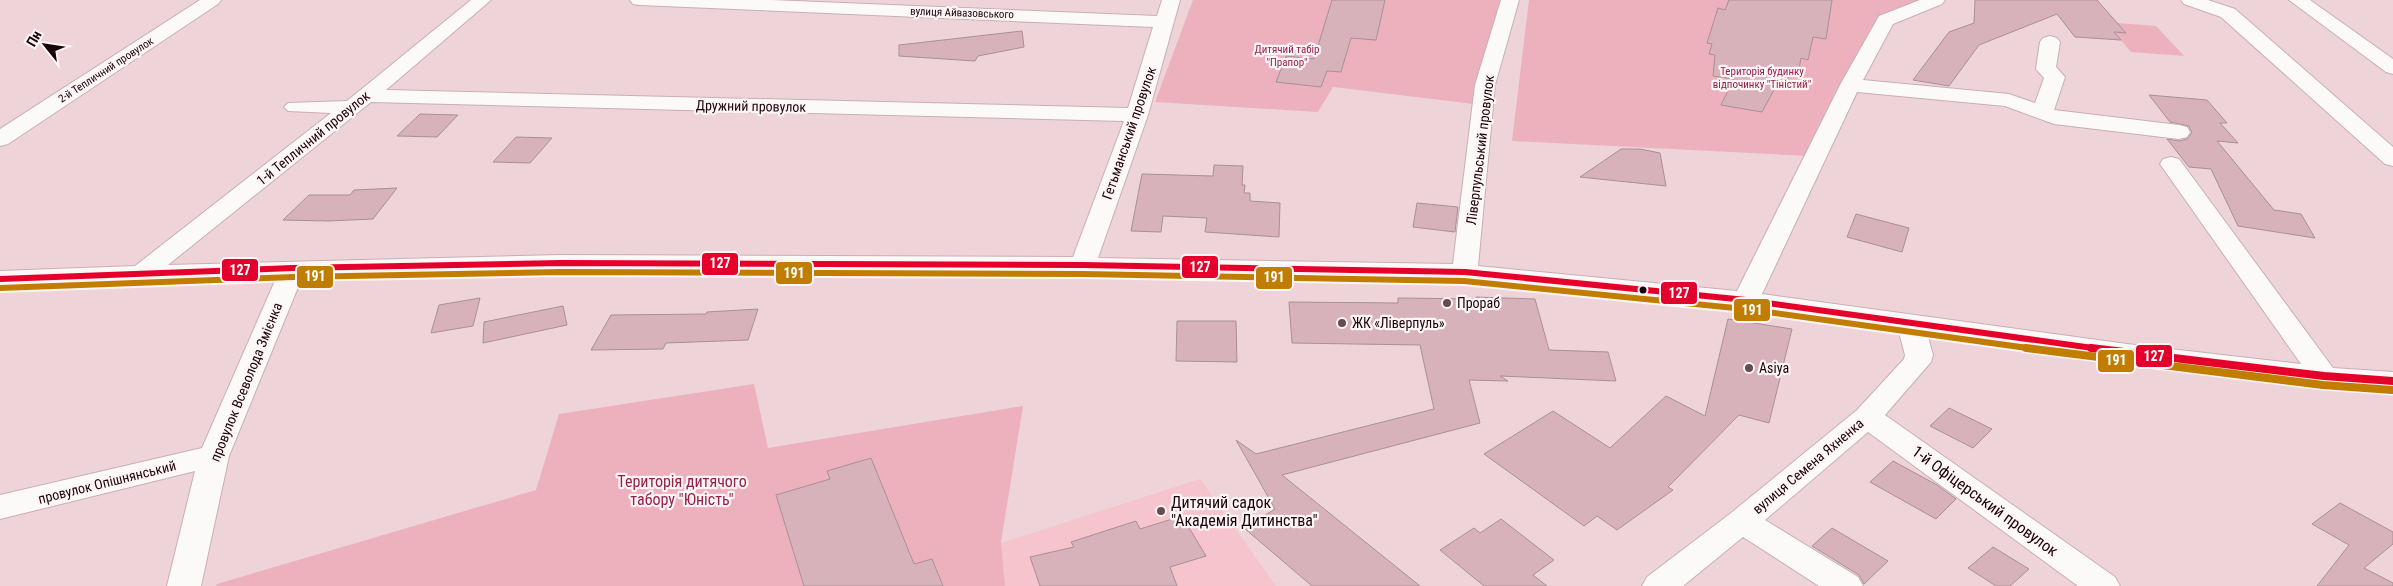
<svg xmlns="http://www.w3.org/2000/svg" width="2393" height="586" viewBox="0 0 2393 586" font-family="'Roboto Condensed',sans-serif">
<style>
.built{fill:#f5c4cd}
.green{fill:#ecb1bc}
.building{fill:#d7b2ba;stroke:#a89094}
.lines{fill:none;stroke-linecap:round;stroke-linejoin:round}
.minor-casing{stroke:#c9afb4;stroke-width:2}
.minor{fill:#fcf9f9;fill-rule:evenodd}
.bus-1-far1-casing{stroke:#fef5f7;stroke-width:10}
.bus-1-casing{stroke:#fef5f7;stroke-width:11}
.bus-2-far1-casing{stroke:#fef5f7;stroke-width:10}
.bus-2-casing{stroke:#fef5f7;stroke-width:11}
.bus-1-far1{stroke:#e4002b;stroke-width:6}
.bus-1{stroke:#e4002b;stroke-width:8}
.bus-2-far1{stroke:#c07d02;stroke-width:6}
.bus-2{stroke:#c07d02;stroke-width:8}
.bus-dot{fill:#1a0308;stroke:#fef5f7;stroke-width:2}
.poi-dot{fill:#644c51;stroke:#fef5f7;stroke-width:2}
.labels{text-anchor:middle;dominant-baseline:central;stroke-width:4.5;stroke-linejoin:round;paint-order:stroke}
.far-street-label{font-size:11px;fill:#1a0308;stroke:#fef5f7}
.far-park-label{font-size:11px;fill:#981f48;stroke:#fef5f7}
.street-label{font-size:14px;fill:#1a0308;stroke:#fef5f7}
.poi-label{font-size:14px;fill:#1a0308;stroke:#fef5f7;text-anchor:start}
.near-park-label{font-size:16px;fill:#981f48;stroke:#fef5f7}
.near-street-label{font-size:16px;fill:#1a0308;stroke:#fef5f7}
.near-poi-label{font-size:16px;fill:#1a0308;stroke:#fef5f7;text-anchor:start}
.line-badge{stroke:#fef5f7;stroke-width:2}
.badge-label{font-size:14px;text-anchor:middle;font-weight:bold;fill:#fff}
</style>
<rect width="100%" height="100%" fill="#eed4d8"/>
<!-- built -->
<polygon class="built" points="1200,479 1276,586 1005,586 1001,543"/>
<!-- green -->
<g class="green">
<polygon points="1193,0 1504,0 1474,104 1333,87 1318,112 1155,102"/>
<polygon points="1529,0 1924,0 1879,18 1809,156 1512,141"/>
<polygon points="2117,23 2156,26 2184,56 2131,52 2114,32 2126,33"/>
<polygon points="754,384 768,448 1023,406 1001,542 1005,586 216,586 217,584 536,490 559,414"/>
</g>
<!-- building -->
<g class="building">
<polygon points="1332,0 1385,0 1376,40 1351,38 1341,72 1327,71 1321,87 1276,82 1286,56 1314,59"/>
<polygon points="1729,0 1832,0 1826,39 1813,37 1808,60 1801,58 1799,69 1789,67 1787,87 1776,86 1762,112 1721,105 1734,79 1713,76 1715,55 1709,54 1712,44 1707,43 1718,8 1725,10"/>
<polygon points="1975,0 2097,0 2126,33 2114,32 2121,40 2075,37 2057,14 1979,45 1949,86 1913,80 1949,32 1974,23"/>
<polygon points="1022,31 1024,47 978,56 975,61 899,56 899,45"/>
<polygon points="2149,95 2207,100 2227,123 2220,123 2238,143 2217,141 2274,210 2301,214 2315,238 2238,226 2211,169 2189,167 2167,139 2179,141 2187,139 2192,133 2189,126 2170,122"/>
<polygon points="420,114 458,115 437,137 397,136"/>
<polygon points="516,137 552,138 530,163 493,162"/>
<polygon points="1621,149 1640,149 1660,153 1666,186 1580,177"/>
<polygon points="1214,165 1243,166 1242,185 1245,185 1244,193 1250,193 1250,201 1280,203 1279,237 1205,232 1207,218 1163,216 1161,232 1131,231 1142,174 1213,176"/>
<polygon points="397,188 373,219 328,221 283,220 309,195 350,195 354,190"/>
<polygon points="1417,203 1458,207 1455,232 1413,227"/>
<polygon points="1856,214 1909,228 1902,252 1847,237"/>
<polygon points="1476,297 1535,299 1549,350 1608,352 1616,381 1500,376 1508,381 1469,380 1480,423 1282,475 1420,586 1312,586 1244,528 1275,509 1236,440 1256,454 1434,409 1420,345 1292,343 1289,302 1398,303 1398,298 1477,299"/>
<polygon points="480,298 473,326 431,333 439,305"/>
<polygon points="563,306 567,325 483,343 484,322"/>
<polygon points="758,309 748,340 666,343 663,349 591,350 611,315 706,314 707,312"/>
<polygon points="1728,319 1792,329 1769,423 1739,415 1668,487 1673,490 1617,530 1597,516 1584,526 1484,454 1553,411 1610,448 1666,396 1705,416"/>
<polygon points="1177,321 1236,321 1237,362 1176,361"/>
<polygon points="1949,408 1992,429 1973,448 1930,426"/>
<polygon points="871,458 914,564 932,559 943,586 804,586 776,495 830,479 827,471"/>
<polygon points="1893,461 1937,485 1956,499 1936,519 1870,482"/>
<polygon points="2340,503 2393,532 2393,544 2364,568 2393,583 2393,586 2317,586 2349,545 2312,524"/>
<polygon points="1182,516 1206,556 1170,567 1177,586 1040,586 1030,557 1074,547 1071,542 1136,521 1140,529"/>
<polygon points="1501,519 1554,560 1533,575 1547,586 1484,586 1440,550 1474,528 1480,533"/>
<polygon points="1832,528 1888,561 1864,584 1859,575 1812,546"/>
<polygon points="1993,547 2029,569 2010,586 1996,586 1968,568"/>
</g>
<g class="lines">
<!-- minor casing -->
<g class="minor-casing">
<g id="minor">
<polygon points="200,0 221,0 218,4 8,144 0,146 0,129"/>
<path d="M471 0H491L386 90 1128 108 1153 27 639 5 633 4 630 0H771L1157 16 1162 0H1180L1148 115 1098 258 1453 264 1475 85 1501 0H1519L1495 85 1478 266 1737 291 1840 85 1879 16 1920 0H1945L1942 4 1893 24 1863 80 2009 94 2035 103 2044 78 2036 69 2040 42 2043 38 2050 36 2057 38 2060 42 2056 67 2065 77 2054 110 2179 125 2187 127 2190 132 2187 137 2179 139 2054 124 2005 106 1857 92 1762 294 2127 344 2301 364 2160 164 2163 159 2171 157 2179 159 2333 368 2393 372V390C2237 379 2082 355 1927 333L1933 355 1931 362 1885 415 2115 577 2120 586H2078L1868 432 1765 520 1858 577 1863 586H1819L1743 537 1683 586H1642L1647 577 1731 513 1857 410 1904 359 1905 355 1898 329 1746 308 1465 280 1083 273 561 271 303 275 229 456 201 586H167L195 471 0 519V495L202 448 277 276 0 287V271L135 266 331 113 288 111 284 107 288 103 347 101ZM371 102 1124 121 1073 257 561 255 168 265Z"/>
<polygon points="2181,0 2208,0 2235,9 2393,147 2393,166 2385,164 2221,17 2184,4"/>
<polygon points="2289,0 2310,0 2393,59 2393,74 2386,72"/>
</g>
</g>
<!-- minor -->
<use href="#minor" class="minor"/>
<!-- bus-1-far1 casing -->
<g class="bus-1-far1-casing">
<polyline id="bus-1-far1" points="0,279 293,268 561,263 1083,265 1465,272 1746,300 2100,349"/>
</g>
<!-- bus-1 casing -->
<g class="bus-1-casing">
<polyline id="bus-1" points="2091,348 2324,376 2393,381"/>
</g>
<!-- bus-2-far1 casing -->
<g class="bus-2-far1-casing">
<polyline id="bus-2-far1" points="0,288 293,277 561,272 1083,274 1464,281 1745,309 2035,349"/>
</g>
<!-- bus-2 casing -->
<g class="bus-2-casing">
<polyline id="bus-2" points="2026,348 2323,385 2392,390"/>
</g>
<!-- bus-1-far1 -->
<use href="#bus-1-far1" class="bus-1-far1"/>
<!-- bus-1 -->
<use href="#bus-1" class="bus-1"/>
<!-- bus-2-far1 -->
<use href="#bus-2-far1" class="bus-2-far1"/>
<!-- bus-2 -->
<use href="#bus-2" class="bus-2"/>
</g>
<!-- markers -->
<circle class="bus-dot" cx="1643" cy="290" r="4.5"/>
<g class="poi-dot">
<circle cx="1447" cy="303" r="5"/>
<circle cx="1342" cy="323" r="5"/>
<circle cx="1749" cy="368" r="5"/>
<circle cx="1161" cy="511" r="5"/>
</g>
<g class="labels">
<!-- far-street labels -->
<g class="far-street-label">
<text transform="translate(962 13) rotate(2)">вулиця Айвазовського</text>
<text transform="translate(106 70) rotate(-33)">2-й Тепличний провулок</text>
</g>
<!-- far-park labels -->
<g class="far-park-label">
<text x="1287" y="49">Дитячий табір<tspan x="1287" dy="13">"Прапор"</tspan></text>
<text x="1762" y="71">Територія будинку<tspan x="1762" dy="13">відпочинку "Тіністий"</tspan></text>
</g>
<!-- street labels -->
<g class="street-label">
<text transform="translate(751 106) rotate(1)">Дружний провулок</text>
<text transform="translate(1129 133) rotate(-71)">Гетьманський провулок</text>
<text transform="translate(313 138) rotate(-39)">1-й Тепличний провулок</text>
<text transform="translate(1480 150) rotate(-83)">Ліверпульський провулок</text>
<text transform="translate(246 382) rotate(-68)">провулок Всеволода Змієнка</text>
<text transform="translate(1808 466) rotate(-40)">вулиця Семена Яхненка</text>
<text transform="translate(107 482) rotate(-14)">провулок Опішнянський</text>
</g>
<!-- poi labels -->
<g class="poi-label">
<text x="1457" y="303">Прораб</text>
<text x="1352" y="323">ЖК «Ліверпуль»</text>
<text x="1759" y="368">Asiya</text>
</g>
<!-- near-park labels -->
<g class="near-park-label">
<text x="682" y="481">Територія дитячого<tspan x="682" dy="18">табору "Юність"</tspan></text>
</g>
<!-- near-street labels -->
<g class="near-street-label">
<text transform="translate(1985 501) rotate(36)">1-й Офіцерський провулок</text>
</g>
<!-- near-poi labels -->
<g class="near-poi-label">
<text x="1171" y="502">Дитячий садок<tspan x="1171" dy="18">"Академія Дитинства"</tspan></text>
</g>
</g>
<g class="line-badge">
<rect x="701" y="252" width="38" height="24" rx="5" fill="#e4002b"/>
<rect x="1181" y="255" width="38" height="24" rx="5" fill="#e4002b"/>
<rect x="221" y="258" width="38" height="24" rx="5" fill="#e4002b"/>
<rect x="775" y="261" width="38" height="24" rx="5" fill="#c07d02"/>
<rect x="296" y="265" width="38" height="24" rx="5" fill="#c07d02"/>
<rect x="1255" y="266" width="38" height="24" rx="5" fill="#c07d02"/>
<rect x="1660" y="281" width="38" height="24" rx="5" fill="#e4002b"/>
<rect x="1733" y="298" width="38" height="24" rx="5" fill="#c07d02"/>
<rect x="2135" y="344" width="38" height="24" rx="5" fill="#e4002b"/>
<rect x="2097" y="349" width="38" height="24" rx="5" fill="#c07d02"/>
</g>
<g class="badge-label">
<text x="720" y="268">127</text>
<text x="1200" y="272">127</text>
<text x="240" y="275">127</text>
<text x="794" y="278">191</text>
<text x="315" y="281">191</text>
<text x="1274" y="282">191</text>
<text x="1679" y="298">127</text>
<text x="1752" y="315">191</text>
<text x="2154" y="361">127</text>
<text x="2116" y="365">191</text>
</g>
<!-- north arrow -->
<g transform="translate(45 45) rotate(300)" stroke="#fef5f7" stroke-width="4" paint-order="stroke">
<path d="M0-4L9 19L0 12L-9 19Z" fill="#1a0308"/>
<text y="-8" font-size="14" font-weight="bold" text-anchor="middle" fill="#1a0308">Пн</text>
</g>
</svg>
